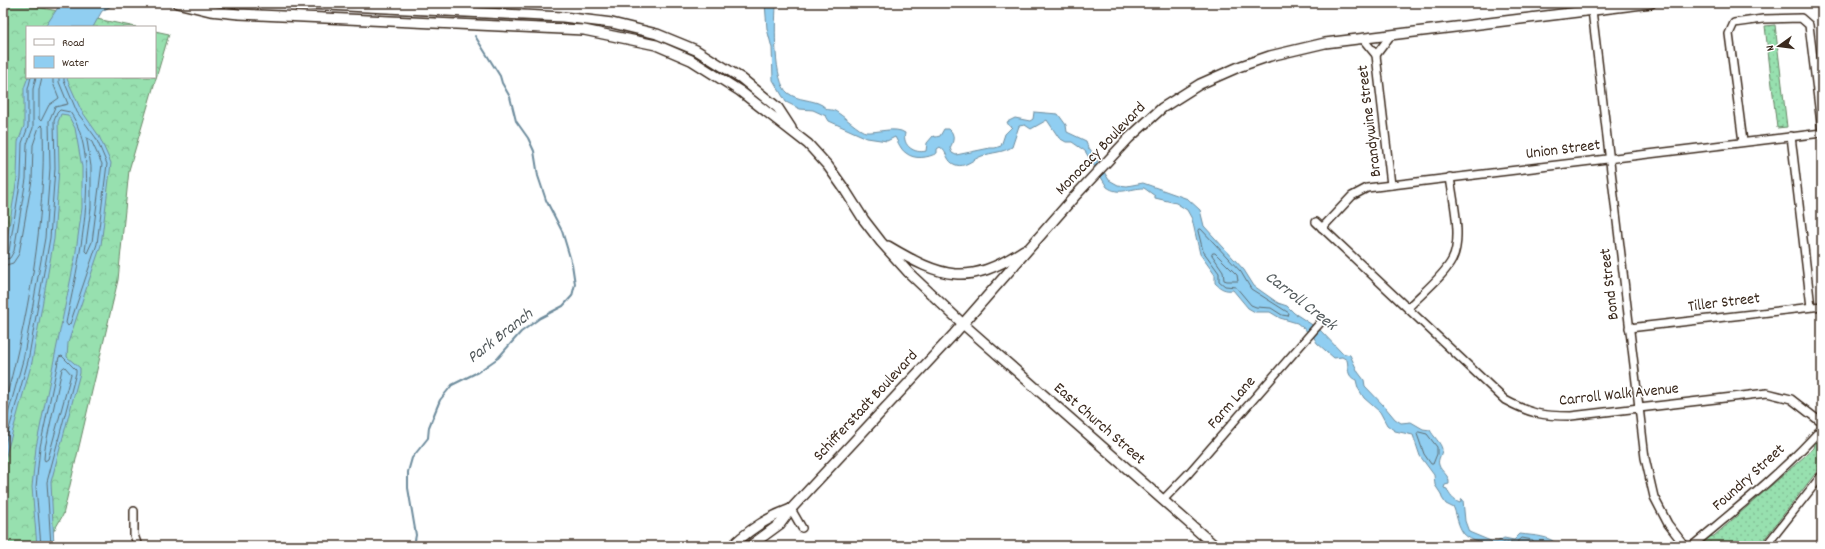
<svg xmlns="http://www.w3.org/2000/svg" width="1825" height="549" viewBox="0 0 1825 549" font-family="Dekko,sans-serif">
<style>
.grass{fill:url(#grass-dots);stroke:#698566}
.forest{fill:url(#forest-crowns);stroke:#698566}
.water{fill:#90cef1;stroke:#6e8c9d}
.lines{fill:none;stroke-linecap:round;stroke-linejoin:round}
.shore{stroke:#5d6c72;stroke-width:1}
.stream{stroke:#6e8c9d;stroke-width:2}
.minor-casing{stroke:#3b2a1e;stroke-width:10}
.major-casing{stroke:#3b2a1e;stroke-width:12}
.minor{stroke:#fff;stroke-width:7}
.major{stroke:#fff;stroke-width:9}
.labels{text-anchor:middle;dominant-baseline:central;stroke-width:3;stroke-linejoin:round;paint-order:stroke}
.street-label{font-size:16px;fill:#3b2a1e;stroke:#fff}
.water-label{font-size:17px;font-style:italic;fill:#545b5d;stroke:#fff}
</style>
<defs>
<pattern id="grass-dots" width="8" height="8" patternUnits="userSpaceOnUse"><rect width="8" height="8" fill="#97e0af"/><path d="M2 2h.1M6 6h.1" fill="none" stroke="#83c096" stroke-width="1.8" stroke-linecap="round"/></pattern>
<pattern id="forest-crowns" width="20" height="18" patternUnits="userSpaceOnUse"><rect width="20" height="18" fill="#97e0af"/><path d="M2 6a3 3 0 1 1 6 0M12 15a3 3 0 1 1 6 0" fill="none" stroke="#83c096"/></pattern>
</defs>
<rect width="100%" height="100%" fill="#fff"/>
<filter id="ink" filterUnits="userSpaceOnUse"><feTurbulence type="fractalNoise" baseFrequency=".025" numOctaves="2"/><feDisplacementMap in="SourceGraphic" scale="8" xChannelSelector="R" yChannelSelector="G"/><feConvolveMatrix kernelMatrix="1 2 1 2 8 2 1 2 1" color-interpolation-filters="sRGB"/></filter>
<g filter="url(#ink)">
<!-- grass -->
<g class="grass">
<polygon points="1775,25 1787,127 1777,128 1765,26"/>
<polygon points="1822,437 1822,465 1759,546 1698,546 1708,537 1714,536 1814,448 1815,444"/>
</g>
<!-- forest -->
<polygon class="forest" points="3,3 18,3 136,27 27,27 27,77 155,77 155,31 169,34 129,170 118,280 63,515 45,546 3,546"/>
<!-- water -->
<g class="water">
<polygon points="61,3 102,3 104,6 108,3 117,3 102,11 93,27 45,27"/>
<path d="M765 3H775L776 7C775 24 773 82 788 93 798 101 812 99 822 105 824 106 825 108 827 109 829 110 831 110 833 110 842 114 860 132 866 132 876 133 896 126 905 133 902 146 915 154 926 151L927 143 933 136 936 137 940 136 944 129H949C955 134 954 141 950 148L952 153 956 155 990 148H995L1001 146 1005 134 1012 127 1009 126 1007 122 1015 118 1030 121 1033 119 1034 112 1058 114 1066 125 1067 132 1086 141 1088 148 1090 149 1109 180 1118 185 1127 186 1143 183 1188 199 1200 210 1204 226 1244 270 1254 286 1278 303 1287 306 1294 313 1320 330 1342 353 1350 355 1358 372 1364 380 1365 386 1385 407 1395 419 1401 423 1411 422 1423 429 1430 430C1433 436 1441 443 1442 449 1442 455 1437 459 1439 465 1441 472 1450 475 1449 484L1445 485 1444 488 1447 489C1449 495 1454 501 1460 503L1462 499 1463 500 1465 521 1469 532 1493 542H1497L1504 538 1514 540 1520 534C1535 536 1549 535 1559 546 1553 546 1543 543 1538 544 1516 546 1479 549 1464 534 1458 526 1457 517 1454 508L1446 504 1442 498 1441 494 1435 485 1434 475 1420 456 1413 435 1395 431 1387 425 1380 412 1364 398 1358 388 1356 380C1346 376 1349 368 1347 360L1342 357 1334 358 1317 343 1313 336 1297 323 1280 318 1270 312H1255L1248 308 1233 290C1225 291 1221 289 1215 283V275L1200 254 1192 219 1187 210 1176 203 1155 198V196L1144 188C1130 188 1119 196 1107 187L1085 151 1072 142H1066L1059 138 1047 120 1031 129 1025 125 1019 126 1012 147C1002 153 992 152 982 156 973 159 965 168 956 165 946 162 948 152 940 147L937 149V153C928 158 914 160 906 153 901 150 898 142 895 137L887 141 867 138 829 121 826 116 813 110 800 109 786 102 773 80 772 48 767 29Z"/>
<polygon points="28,77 68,77 67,79 81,110 99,136 111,163 101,245 68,343 67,357 80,368 80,373 51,482 54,546 37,546 32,487 36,447 75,258 82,208 82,167 75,128 68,115 61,114 58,122 59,168 54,239 32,362 3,466 3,264 17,178 18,142 24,126 24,88"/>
</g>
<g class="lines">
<!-- shore -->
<g class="shore">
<polyline points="42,77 39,90 39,119 41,121 49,105 59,98 53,83 53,77"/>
<polygon points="87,138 91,140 102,164 92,242 87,253 85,251 91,208 91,167"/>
<polygon points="1199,229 1201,229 1241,272 1251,289 1289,313 1288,316 1282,315 1271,308 1256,307 1251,305 1236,287 1225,286 1219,281 1219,273 1203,251 1198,231"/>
<polygon points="1213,253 1215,253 1237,275 1238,281 1227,281 1224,280 1223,271 1212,255"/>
<polyline points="3,255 7,254 9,251 21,178 22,143 28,127 28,89 31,77"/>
<polyline points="3,260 10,258 14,251 26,179 27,144 33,128 33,89 36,77"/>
<path d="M3 266 13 263 19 254 32 180 33 145 39 127 41 125 43 127C46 222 28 318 3 410"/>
<polygon points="65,367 71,374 48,459 45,461 44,459 45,448 62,369"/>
<polyline points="3,432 23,360 45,238 50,168 49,121 55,107 68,104 59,82 59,77"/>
<polygon points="1419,432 1427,434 1437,447 1437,454 1433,464 1431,464 1424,454 1417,434"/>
<path d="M3 451 28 361 50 238 55 168 54 121 57 113 60 110 70 112C104 161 77 268 66 323L68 326 70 324 97 244 107 164 96 138 77 112 64 81V77"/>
<polyline points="41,546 36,487 40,447 59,357 62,356 76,370 76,373 47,482 51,546"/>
<polyline points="1486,546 1488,544 1497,546 1505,542 1515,544 1522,538 1533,540 1533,546"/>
</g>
<!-- stream -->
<polyline class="stream" points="414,546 416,535 408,488 408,472 412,458 428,438 429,427 440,400 452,385 478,372 498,358 521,332 540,318 563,306 572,296 575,284 572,264 562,231 546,200 538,176 534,151 528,138 516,121 510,97 502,83 500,76 475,36"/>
<!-- minor casing -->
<g class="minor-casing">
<g id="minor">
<polyline points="1592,10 1645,458 1654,497 1668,524 1685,546"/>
<polyline points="1362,38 1376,55 1391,185"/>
<polyline points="1376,55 1391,35"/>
<polyline points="1791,136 1811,307"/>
<polyline points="1743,142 1729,34 1734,23 1763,19 1801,18 1809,25 1822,132"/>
<path d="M1316 222 1505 400C1531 414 1542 416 1571 416L1767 393 1791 399 1822 423"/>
<polyline points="1322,228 1352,196 1367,188 1822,133"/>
<path d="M1408 308C1421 294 1443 277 1452 260 1463 239 1453 201 1450 177"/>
<polyline points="1629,328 1822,306"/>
<polyline points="1163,500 1189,473 1320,323"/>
<polyline points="791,509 802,528"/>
<polyline points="134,511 134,535 138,546"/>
<path d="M1692 546C1736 509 1783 472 1822 428"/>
<polyline points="1766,546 1822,475"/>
</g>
</g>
<!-- major casing -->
<g class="major-casing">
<g id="major">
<polyline points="177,3 210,11 239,14 584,30 656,45 691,60 740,91 808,144 828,166 845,190 864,220 881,242 909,273 963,324 1215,546"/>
<polyline points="288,3 563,17 612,23 657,34 696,50 741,78 778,108 791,128"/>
<path d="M888 246C942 278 968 287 1024 250"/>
<path d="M732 546C749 530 769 517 791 509"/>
<polyline points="750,546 780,524 791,509 954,334 1075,196 1129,138 1162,108 1200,84 1241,66 1270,56 1325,43 1651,3"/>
</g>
</g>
<!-- minor -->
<use href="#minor" class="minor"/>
<!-- major -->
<use href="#major" class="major"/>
</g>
</g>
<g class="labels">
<!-- street labels -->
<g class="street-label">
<text transform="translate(1370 121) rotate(-97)">Brandywine Street</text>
<text transform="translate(1101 149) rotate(-46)">Monocacy Boulevard</text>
<text transform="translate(1563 150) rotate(-7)">Union Street</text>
<text transform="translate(1610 284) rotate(-97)">Bond Street</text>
<text transform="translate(1724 303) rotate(-7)">Tiller Street</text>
<text transform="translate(1619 395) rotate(-6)">Carroll Walk Avenue</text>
<text transform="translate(1232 403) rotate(-49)">Farm Lane</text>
<text transform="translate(866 406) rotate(-47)">Schifferstadt Boulevard</text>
<text transform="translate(1099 424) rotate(41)">East Church Street</text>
<text transform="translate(1749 478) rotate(-42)">Foundry Street</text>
</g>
<!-- water labels -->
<g class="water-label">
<text transform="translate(1300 302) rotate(38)">Carroll Creek</text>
<text transform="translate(501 337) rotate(-38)">Park Branch</text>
</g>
</g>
<!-- margin -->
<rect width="1825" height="549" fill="none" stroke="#fff" stroke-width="16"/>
<rect x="8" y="8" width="1809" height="533" fill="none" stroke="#3b2a1e" stroke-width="1.5" filter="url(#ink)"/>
<!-- legend -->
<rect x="26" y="26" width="130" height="52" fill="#ffffff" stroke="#b1aaa5"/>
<rect x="34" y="39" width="20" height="6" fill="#ffffff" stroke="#b1aaa5"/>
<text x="62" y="46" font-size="12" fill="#3b2a1e">Road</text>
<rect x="34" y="56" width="20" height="12" fill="#90cef1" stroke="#b1aaa5"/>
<text x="62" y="66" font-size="12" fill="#3b2a1e">Water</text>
<!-- north arrow -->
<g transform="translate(1779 46) rotate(256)" stroke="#ffffff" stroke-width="3" paint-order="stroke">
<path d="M0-3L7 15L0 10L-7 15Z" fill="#3b2a1e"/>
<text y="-6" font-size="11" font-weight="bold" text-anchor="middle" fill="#3b2a1e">N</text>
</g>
</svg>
